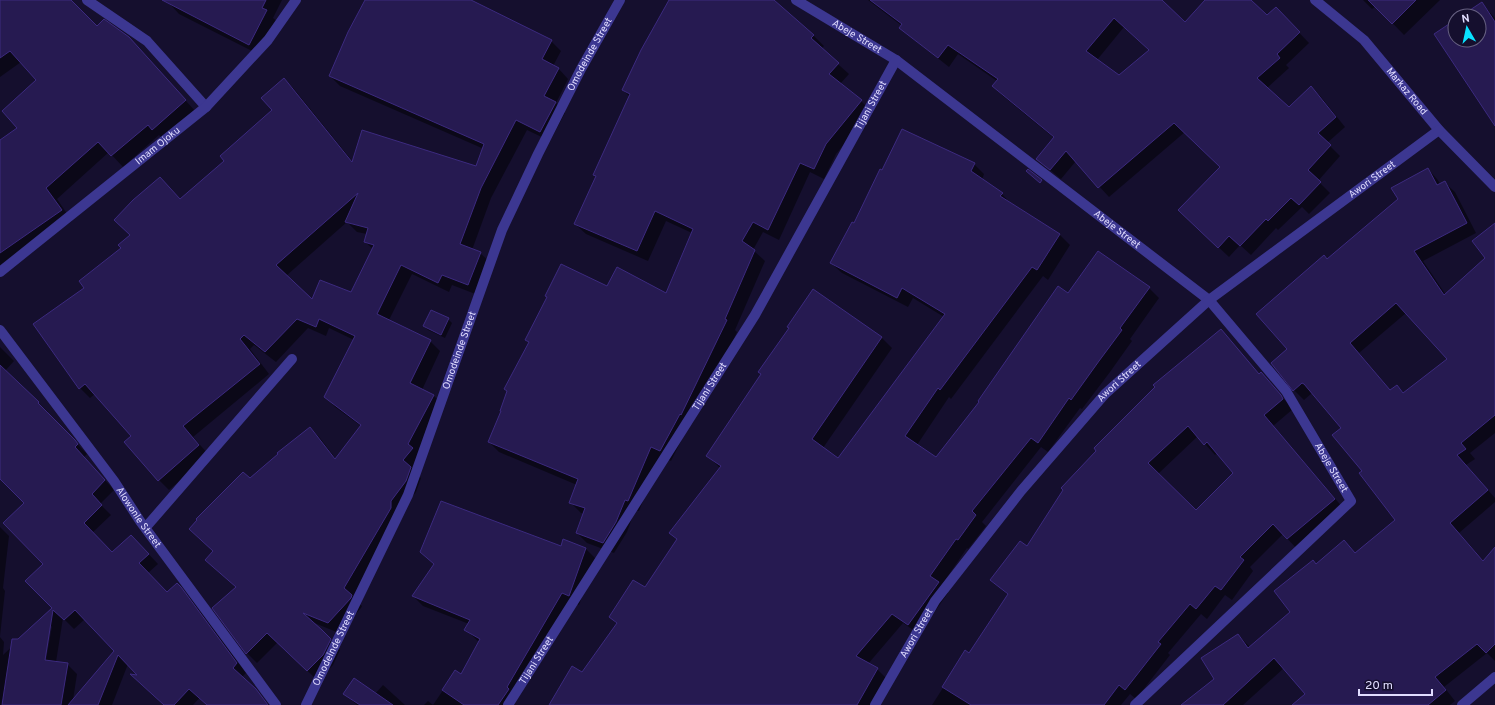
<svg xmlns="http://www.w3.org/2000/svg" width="1495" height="705" viewBox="0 0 1495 705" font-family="Overpass,sans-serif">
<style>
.shadow{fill:#0007;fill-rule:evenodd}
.building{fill:#261a51;stroke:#3c2a7f;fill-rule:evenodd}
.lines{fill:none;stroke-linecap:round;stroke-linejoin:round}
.street{stroke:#3c3791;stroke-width:10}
.labels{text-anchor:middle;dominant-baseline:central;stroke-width:4;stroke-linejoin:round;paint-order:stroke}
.street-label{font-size:10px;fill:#e1ddff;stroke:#150f2e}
</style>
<rect width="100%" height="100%" fill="#150f2e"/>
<!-- shadow -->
<g class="shadow">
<polygon points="0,0 70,0 97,27 128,37 196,112 164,140 159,135 123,167 109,152 57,199 72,221 0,272 0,141 19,128 38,80 21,62 0,77"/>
<polygon points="169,0 282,0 273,18 278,22 260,55 179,14 169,3"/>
<path d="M367 0H469L551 41 561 51 553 66 558 68 568 79 556 103 565 113 550 141 527 130 491 198 472 250 480 253 491 263 478 295 452 285 449 292 412 274 389 320 430 341 440 351 422 390 434 396 444 406 413 470 421 478 416 492 400 511 354 599 362 606 361 608 339 633 312 622 340 650 333 665 318 681 278 642 257 663 247 653 214 608 237 588 217 570 214 552 250 480 310 428 320 438 336 459 361 426 335 407 325 396 354 340 329 328 326 336 308 328 276 362 254 345 250 349 269 374 193 437 209 455 169 490 159 480 132 436 95 394 90 398 80 388 86 288 122 248 131 235 160 178 181 200 226 161 273 110 284 79 294 89 353 162 477 167 484 149 340 86 330 76ZM347 222 357 232 367 234 365 242 373 249 351 294 312 300 286 276Z"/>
<polygon points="670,0 767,0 813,35 824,46 821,49 849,74 840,84 861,101 871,111 836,154 824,179 810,172 779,240 763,232 753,250 765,261 735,330 737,332 692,424 690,423 671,461 661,456 639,511 635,510 627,532 614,553 587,543 577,533 584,514 581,513 571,503 577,485 499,452 489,442 529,343 526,340 548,298 546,296 607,288 667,294 692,233 666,221 648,261 586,234 575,224 596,177 594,175 630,97 623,90"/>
<path d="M868 0H1161L1185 23 1206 0H1249L1267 16 1285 18 1309 43 1286 65 1289 68 1267 88 1289 108 1311 87 1321 97 1345 127 1327 143 1340 156 1318 181 1330 193 1309 214 1302 207 1278 230 1276 228 1251 255 1240 245 1229 257 1190 220 1221 167 1185 132 1109 197 1076 161 1061 179 1037 159 1054 138 1003 96 993 86 997 81 958 54 949 67 911 37 901 27 902 26ZM1124 27 1150 51 1119 77 1097 60Z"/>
<polygon points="1363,0 1440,0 1404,35 1376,6 1372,9"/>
<polygon points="1482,4 1495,18 1495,124 1435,34 1455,21 1455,40 1479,40 1479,16 1463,16"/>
<polygon points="974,164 984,174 982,180 1002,194 1012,205 1060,235 1070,245 1048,280 1043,276 951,399 949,397 917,445 936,458 1068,294 1149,288 1159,298 1130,339 1132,341 1110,372 1082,409 1080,408 1048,452 1041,447 982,522 986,526 968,549 967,548 941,586 948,593 919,634 903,623 868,664 877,669 887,679 873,705 550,705 583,673 617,624 610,617 645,588 678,540 670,532 720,468 708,456 762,375 813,291 882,338 892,348 823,448 838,459 944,317 913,298 908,307 842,273 831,263 855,225 883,171"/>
<path d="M1428 169 1437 179 1441 185 1445 183 1455 192 1476 233 1423 261 1446 295 1487 258 1495 224V433L1470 453 1475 459 1466 465 1495 498V502L1459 533 1484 561 1495 549V661L1487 653 1444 687 1455 701 1450 705H1294L1306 694 1284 668 1243 705H1183L1215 679 1238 635 1250 647 1291 612 1316 565 1344 542 1356 554 1396 520 1363 471 1342 428 1312 393 1304 400 1294 390 1289 349 1328 260 1399 199ZM1406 313 1448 359 1404 393 1397 386 1391 391 1359 353Z"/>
<polygon points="448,319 452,323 445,338 428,330 424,326"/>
<path d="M0 347 14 361 5 371 48 412 47 413 84 451 87 454 84 457 114 490 100 504 111 515 92 533 112 553 141 546 158 564 148 573 167 593 177 584 190 598 246 673 242 677 269 705H208L205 692 193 705H165L128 664 112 705H0V637L4 642 3 655 53 608 45 564 25 503 0 478ZM63 618 74 629 85 619 115 651 73 700 77 674 67 664 56 662ZM52 626 45 665 43 664 49 628Z"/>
<path d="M1261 373 1293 409 1273 426 1344 509 1297 549 1283 534 1250 567 1253 571 1232 600 1225 595 1207 619 1201 614 1168 653 1170 655 1136 699 1130 694 1121 705H932L966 652 969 654 1008 595 991 580 1027 548 1064 490ZM1198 436 1215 455 1217 453 1234 473 1196 511 1158 474Z"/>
<polygon points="0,527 9,536 3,588 5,591 0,636"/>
<polygon points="564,541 586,549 596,559 579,605 572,602 512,705 433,705 456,671 461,675 480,643 466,630 469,624 423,606 413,596 435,565 421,551 561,547"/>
<polygon points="383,685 405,705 357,705 344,693 375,694"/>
<polygon points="428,701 433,705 424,705"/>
</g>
<!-- building -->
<g class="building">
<polygon points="0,0 71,0 97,26 104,19 129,37 186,100 152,130 148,125 111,156 98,142 46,188 62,210 0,253 0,140 17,128 2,111 36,80 10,51 0,58"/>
<polygon points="162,0 266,0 262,8 267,10 249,45"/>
<path d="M365 0H471L552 40 542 59 559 68 544 96 556 102 540 132 516 120 481 188 460 244 481 252 468 285 442 275 438 283 401 265 377 314 431 340 410 383 434 395 408 444 413 448 403 460 411 467 406 481 391 501V508L344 588 352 595 351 598 328 623 303 613 322 630 331 639 323 655 307 671 267 633 246 654 212 608 236 587 205 560 213 551 189 529 197 520 196 519 243 472 250 478 278 454 277 453 310 427 335 459 361 425 324 397 355 336 319 319 316 327 297 319 265 352 244 335 240 339 260 364 183 426 199 445 158 481 124 442 131 436 85 384 79 389 33 324 84 288 79 281 121 248 118 245 130 235 114 220 133 200 160 177 180 199 224 161 220 156 272 110 261 98 284 78 352 162 362 130 476 166 484 144 329 76 348 32ZM358 193 345 222 368 228 364 242 374 245 351 292 320 280 312 299 276 265Z"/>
<polygon points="669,0 774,0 814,35 811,38 839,63 829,74 862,100 826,144 814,169 800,163 768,230 753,222 742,241 755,250 725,319 727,320 681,415 680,414 660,451 651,447 628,501 625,500 616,522 603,543 576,533 585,508 569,503 578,479 488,442 501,411 500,411 507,391 504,389 529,342 525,340 547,297 545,296 561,264 607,286 617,267 666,293 693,229 655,211 637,251 574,224 596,176 593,175 630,94 622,90 641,50"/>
<path d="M870 0H1162L1185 22 1205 0H1251L1267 15 1276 7 1300 32 1277 54 1280 58 1257 78 1289 107 1311 86 1336 117 1318 133 1331 145 1308 170 1321 182 1299 205 1291 198 1268 221 1266 219 1240 246 1229 236 1218 248 1178 210 1220 167 1174 123 1098 188 1066 151 1050 170 1036 159 1054 137 992 86 998 79 948 45 938 58 899 28 902 24ZM1114 18 1149 50 1119 75 1086 51Z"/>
<polygon points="1368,0 1416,0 1392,24"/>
<polygon points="1482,2 1495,22 1495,126 1434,34 1455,20 1455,40 1479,40 1479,16 1461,16"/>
<polygon points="902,129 975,163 971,171 1003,193 1000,196 1060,234 1037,270 1032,267 940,390 938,388 905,436 936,457 979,402 978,401 1058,286 1068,293 1098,251 1150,287 1120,328 1122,330 1099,361 1071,400 1069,398 1038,443 1031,438 972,511 976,515 958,540 956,539 930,576 939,582 908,625 892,614 856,656 878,668 857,705 549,705 572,666 582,672 617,623 609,617 633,580 645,587 677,539 669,533 721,466 706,456 761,374 758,372 789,328 787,327 813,289 882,337 812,439 838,458 945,314 902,288 897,298 830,263 852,222 854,223 880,169 882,170"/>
<path d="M1428 168 1437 185 1445 181 1467 223 1414 251 1444 295 1485 258 1472 241 1495 223V415L1461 443 1466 449 1457 455 1488 490 1450 523 1483 561 1495 547V644L1486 653 1477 644 1435 677 1446 690 1428 705H1292L1305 694 1274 658 1223 705H1181L1214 679 1201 658 1238 634 1248 648 1290 612 1274 591 1313 560 1316 564 1344 540 1355 553 1395 520 1359 473 1362 471 1332 435 1341 428 1304 384 1302 383 1293 391 1271 363 1287 349 1256 314 1324 255 1327 259 1398 199 1391 188ZM1396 303 1447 359 1403 393 1397 385 1390 390 1350 343Z"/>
<polygon points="1028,169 1042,180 1040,183 1026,171"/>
<polygon points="431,310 449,318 441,335 423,326"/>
<path d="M1221 329 1259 374 1261 372 1281 395 1283 399 1264 415 1335 499 1287 539 1273 524 1240 557 1244 560 1221 590 1215 586 1196 609 1190 604 1158 642 1161 644 1125 690 1119 685 1104 705H971L942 687 965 650 969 653 1008 594 990 580 1020 541 1027 546 1063 490 1061 488 1096 451 1094 448 1155 387 1153 385ZM1188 426 1204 445 1207 442 1233 473 1196 510 1148 463Z"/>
<polygon points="0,365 39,402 38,403 75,440 78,444 75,447 105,480 92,494 102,505 84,523 112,552 131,535 149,554 139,563 167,592 177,583 181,587 237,663 233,668 256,689 268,705 207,705 189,689 174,705 164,705 130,674 137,675 118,655 98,705 68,705 114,651 75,610 64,620 53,610 45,660 68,663 61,705 2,705 12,639 18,639 52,608 25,581 43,564 3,523 24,503 0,479"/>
<polygon points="441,501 561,546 563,539 586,548 569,596 562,593 507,687 509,689 498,705 464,705 442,690 455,670 461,674 480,639 464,630 470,620 412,596 434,564 420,552"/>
<polygon points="354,678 393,705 360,705 343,694"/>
</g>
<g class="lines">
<!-- street -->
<g class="street">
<polyline points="87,0 147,41 206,107"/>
<path id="s1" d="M796 0 896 60 1209 300 1286 391 1351 501 1135 705"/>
<path id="s2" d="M1315 0 1364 40 1439 130 1495 187"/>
<path id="s3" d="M0 272 206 107 268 40 296 0"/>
<path id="s4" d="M0 330 114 481 140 521 276 705"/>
<polyline points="146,527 292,359"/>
<path id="s5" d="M306 705 408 495 502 230 538 154 581 69 620 0"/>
<path id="s6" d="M508 705 755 315 896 60"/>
<path id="s7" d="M875 705 935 601 1021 491 1105 394 1209 300 1439 130"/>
<polyline points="1462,705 1495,677"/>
</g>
</g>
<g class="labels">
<!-- street labels -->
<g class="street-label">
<text stroke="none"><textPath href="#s1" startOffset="71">Abeje Street</textPath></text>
<text stroke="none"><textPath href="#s5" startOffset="711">Omodeinde Street</textPath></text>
<text stroke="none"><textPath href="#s2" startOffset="130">Markaz Road</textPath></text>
<text stroke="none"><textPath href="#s6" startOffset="701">Tijani Street</textPath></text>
<text stroke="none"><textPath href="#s3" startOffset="202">Imam Ojoku</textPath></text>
<text stroke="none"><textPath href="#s7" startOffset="731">Awori Street</textPath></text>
<text stroke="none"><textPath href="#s1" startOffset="395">Abeje Street</textPath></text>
<text stroke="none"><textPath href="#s5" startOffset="387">Omodeinde Street</textPath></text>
<text stroke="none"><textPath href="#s7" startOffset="407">Awori Street</textPath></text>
<text stroke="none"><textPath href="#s6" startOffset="377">Tijani Street</textPath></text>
<text stroke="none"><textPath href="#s1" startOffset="719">Abeje Street</textPath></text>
<text stroke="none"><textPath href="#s4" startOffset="233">Alowonle Street</textPath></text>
<text stroke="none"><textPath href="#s7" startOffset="83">Awori Street</textPath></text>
<text stroke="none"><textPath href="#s5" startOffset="63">Omodeinde Street</textPath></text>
<text stroke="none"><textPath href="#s6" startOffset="53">Tijani Street</textPath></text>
</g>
</g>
<!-- north arrow -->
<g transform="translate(1467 28) rotate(351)"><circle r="19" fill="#150f2e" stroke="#676182"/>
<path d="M0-3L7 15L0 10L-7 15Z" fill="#09e2ff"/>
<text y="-6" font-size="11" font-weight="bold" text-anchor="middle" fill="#e1ddff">N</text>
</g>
<!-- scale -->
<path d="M1359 689v6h73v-6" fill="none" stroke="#e1ddff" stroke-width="2"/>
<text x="1365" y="689" font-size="12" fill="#e1ddff" stroke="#150f2e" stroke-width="3" paint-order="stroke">20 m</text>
</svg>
